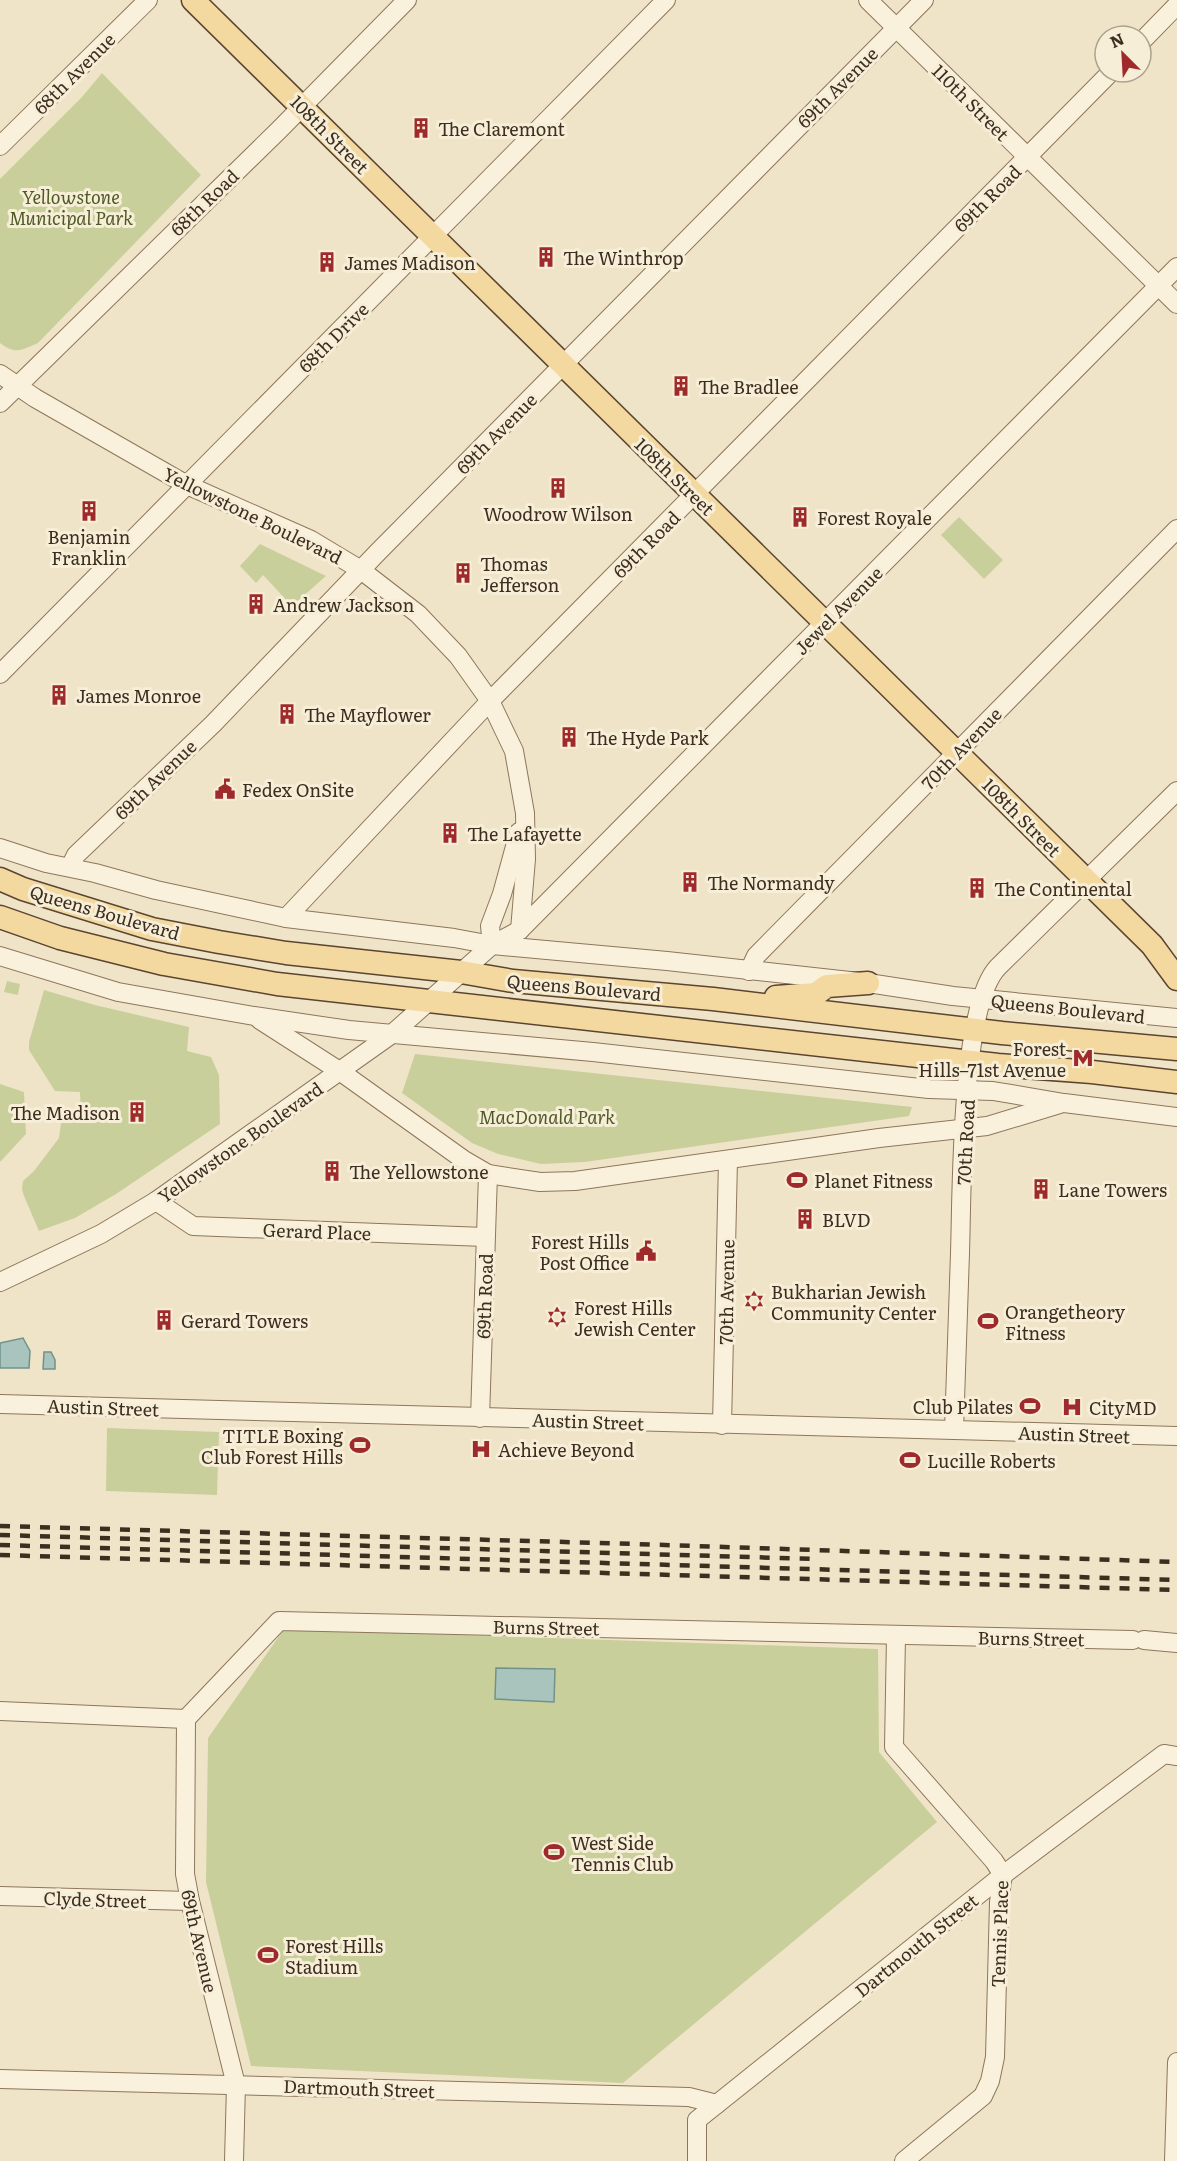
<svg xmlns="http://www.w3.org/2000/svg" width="1177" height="2161" viewBox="0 0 1177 2161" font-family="Literata,serif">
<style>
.green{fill:#c9cf9b}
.water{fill:#a9c4bc;stroke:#6f938a;stroke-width:1.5}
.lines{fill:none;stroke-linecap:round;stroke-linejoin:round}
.minor-casing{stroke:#8d765c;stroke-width:20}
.major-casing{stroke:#5b4430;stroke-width:25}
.minor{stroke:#faf1dc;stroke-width:18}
.major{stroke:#f3d9a0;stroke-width:22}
.rail{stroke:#3d2e20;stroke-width:4.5;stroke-dasharray:10 10;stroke-linecap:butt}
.labels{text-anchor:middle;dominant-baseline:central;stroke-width:6;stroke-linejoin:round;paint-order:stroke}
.street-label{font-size:18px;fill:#3d2e20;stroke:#f7eed8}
.poi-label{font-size:18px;fill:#3d2e20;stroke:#f7eed8;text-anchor:start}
.park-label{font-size:18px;font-style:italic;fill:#4d5a26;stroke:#f7eed8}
</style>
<rect width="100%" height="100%" fill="#f0e4c8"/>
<!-- green -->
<g class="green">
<path d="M102 73 201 175 38 343C22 350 15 355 0 343V179L82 97Z"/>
<polygon points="959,517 1003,560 984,579 941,535"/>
<polygon points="260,544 326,576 292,606 263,575 256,583 240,566"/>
<polygon points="7,981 20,984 18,995 4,992"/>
<polygon points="44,990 95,1005 189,1027 187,1051 211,1057 219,1075 220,1124 116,1194 75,1218 39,1231 24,1196 22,1189 23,1181 34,1171 59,1138 61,1123 81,1122 80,1092 55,1091 29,1050 29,1042"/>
<polygon points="415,1054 912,1107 909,1116 585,1162 541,1164 498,1154 472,1143 402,1093"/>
<polygon points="0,1084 24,1092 26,1134 0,1162"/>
<polygon points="107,1428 219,1432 217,1495 106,1491"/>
<polygon points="284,1629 878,1649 879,1752 937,1822 623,2083 251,2066 206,1882 208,1738"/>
</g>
<!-- water -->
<g class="water">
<polygon points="23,1338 30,1351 29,1368 0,1368 0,1343"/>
<polygon points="44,1352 51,1352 55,1360 55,1369 43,1369"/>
<polygon points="496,1668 555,1669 554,1702 495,1699"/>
</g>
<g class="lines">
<!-- minor casing -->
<g class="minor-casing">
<g id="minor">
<polyline points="868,0 1177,304"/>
<polyline points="1141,42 1177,5"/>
<polyline points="0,146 148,0"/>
<polyline points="0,374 35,398 187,485 311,540 361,570 418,614 458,656 490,701 514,751 525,813 526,859 520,930"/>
<polyline points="0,403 279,130 407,0"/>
<polyline points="0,674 666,0"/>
<polyline points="0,848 46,863 95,873 156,890 286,918 454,938 492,945 667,961 868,983 953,996 1177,1018"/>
<polyline points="70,867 76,855 213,724 378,552 924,0"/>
<polyline points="286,918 490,701 1111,72"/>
<polyline points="492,945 490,926 502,894 519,832"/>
<polyline points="0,956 118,992 254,1016 349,1030 593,1052 929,1089 993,1091 1064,1103 1177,1117"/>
<polyline points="749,971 756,956 1177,529"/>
<polyline points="260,1020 341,1072 464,1160 488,1174 540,1182 575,1181 879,1138 987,1126 1060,1104"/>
<polyline points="156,1201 193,1226 485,1237"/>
<polyline points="0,1282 101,1234 156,1201 392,1034 492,945 520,930 1177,267"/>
<polyline points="0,1404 1177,1436"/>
<polyline points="480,1418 488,1174"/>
<polyline points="722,1425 728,1160"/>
<path d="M954 1430C956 1371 958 1312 960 1253 962 1194 960 1006 998 967L1177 791"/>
<polyline points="896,1636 894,1747 994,1861 1003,1875 999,1902 995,2057 990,2081 983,2096 904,2161"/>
<polyline points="1144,1640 1177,1643"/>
<polyline points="0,1711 186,1719"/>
<polyline points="186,1719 279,1621 1133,1640"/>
<polyline points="186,1719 185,1874 190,1901 236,2085 234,2161"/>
<polyline points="0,1896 190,1901"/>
<polyline points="0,2079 689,2097 717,2104"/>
<polyline points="697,2161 697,2120 1003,1875 1164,1754 1177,1756"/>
<polyline points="1174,2161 1177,2062"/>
</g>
</g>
<!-- major casing -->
<g class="major-casing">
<g id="major">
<polyline points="193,0 1152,945 1177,979"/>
<polyline points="0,879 23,889 152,929 219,942 286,953 461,972 513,981 713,999 1002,1033 1177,1049"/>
<polyline points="0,917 60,938 164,964 277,984 998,1065 1092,1072 1177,1082"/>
<polyline points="776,997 816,994 827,986 868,983"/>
</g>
</g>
<!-- minor -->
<use href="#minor" class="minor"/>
<!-- major -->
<use href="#major" class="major"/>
<!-- rail -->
<g class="rail">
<polyline points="0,1526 635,1544 1177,1562"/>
<polyline points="0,1535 816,1559"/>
<polyline points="0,1545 1177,1580"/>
<polyline points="0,1555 1177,1590"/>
</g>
</g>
<!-- icons -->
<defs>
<g id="building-bare" transform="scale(1.62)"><path d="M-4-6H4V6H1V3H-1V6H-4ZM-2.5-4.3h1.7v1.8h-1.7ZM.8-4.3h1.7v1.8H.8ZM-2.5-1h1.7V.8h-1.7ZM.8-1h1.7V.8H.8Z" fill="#9e2a2b" stroke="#f7eed8" stroke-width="2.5" paint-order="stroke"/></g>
<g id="civic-bare" transform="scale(1.62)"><path d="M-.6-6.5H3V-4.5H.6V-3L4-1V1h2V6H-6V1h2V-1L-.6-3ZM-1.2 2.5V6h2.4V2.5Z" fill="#9e2a2b" stroke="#f7eed8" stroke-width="2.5" paint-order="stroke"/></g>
<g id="metro-bare" transform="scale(1.62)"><path d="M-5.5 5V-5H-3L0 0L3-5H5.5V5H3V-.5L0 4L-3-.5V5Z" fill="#9e2a2b" stroke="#f7eed8" stroke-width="2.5" paint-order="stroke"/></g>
<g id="stadium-bare" transform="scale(1.62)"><path d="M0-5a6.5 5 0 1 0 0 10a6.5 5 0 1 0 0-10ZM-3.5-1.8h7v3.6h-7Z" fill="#9e2a2b" stroke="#f7eed8" stroke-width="2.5" paint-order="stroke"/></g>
<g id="synagogue-bare" transform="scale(1.62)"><path d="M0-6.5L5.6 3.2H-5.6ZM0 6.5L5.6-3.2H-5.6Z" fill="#9e2a2b" stroke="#f7eed8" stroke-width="2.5" paint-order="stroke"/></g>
<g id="hospital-bare" transform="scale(1.62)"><path d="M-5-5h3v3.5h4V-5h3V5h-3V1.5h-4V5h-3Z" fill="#9e2a2b" stroke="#f7eed8" stroke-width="2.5" paint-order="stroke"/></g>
</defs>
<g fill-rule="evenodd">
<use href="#building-bare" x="421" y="128"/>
<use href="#building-bare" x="546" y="257"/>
<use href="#building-bare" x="327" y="262"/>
<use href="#building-bare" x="681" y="386"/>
<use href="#building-bare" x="558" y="488"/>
<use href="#building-bare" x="89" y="511"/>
<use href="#building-bare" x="800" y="517"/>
<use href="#building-bare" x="463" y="573"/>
<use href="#building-bare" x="256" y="604"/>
<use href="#building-bare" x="59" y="695"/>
<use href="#building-bare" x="287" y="714"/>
<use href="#building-bare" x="569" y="737"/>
<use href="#civic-bare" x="225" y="789"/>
<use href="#building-bare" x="450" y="833"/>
<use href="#building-bare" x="690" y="882"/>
<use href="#building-bare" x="977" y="888"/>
<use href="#metro-bare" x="1083" y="1058"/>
<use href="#building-bare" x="137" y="1112"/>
<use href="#building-bare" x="332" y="1171"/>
<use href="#stadium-bare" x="797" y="1180"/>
<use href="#building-bare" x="1041" y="1189"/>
<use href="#building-bare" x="805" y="1219"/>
<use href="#civic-bare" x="646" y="1251"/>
<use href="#synagogue-bare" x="754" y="1301"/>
<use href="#synagogue-bare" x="557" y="1317"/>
<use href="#building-bare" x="164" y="1320"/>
<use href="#stadium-bare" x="988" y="1321"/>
<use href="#stadium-bare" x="1030" y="1406"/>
<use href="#hospital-bare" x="1072" y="1407"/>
<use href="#stadium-bare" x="360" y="1445"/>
<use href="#hospital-bare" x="481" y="1449"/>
<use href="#stadium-bare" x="910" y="1460"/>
<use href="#stadium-bare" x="554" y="1852"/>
<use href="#stadium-bare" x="268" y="1955"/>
</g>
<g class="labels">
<!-- street labels -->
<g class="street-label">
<text transform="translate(74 73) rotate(-45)">68th Avenue</text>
<text transform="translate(837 87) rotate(-45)">69th Avenue</text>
<text transform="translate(971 102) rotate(45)">110th Street</text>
<text transform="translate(330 134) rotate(45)">108th Street</text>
<text transform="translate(987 198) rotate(-45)">69th Road</text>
<text transform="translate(204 202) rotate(-44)">68th Road</text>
<text transform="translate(333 337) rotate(-45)">68th Drive</text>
<text transform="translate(496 433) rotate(-45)">69th Avenue</text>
<text transform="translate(675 476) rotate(44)">108th Street</text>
<text transform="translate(253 515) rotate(26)">Yellowstone Boulevard</text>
<text transform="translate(646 544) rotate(-45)">69th Road</text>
<text transform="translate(838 610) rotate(-45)">Jewel Avenue</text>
<text transform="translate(961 748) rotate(-46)">70th Avenue</text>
<text transform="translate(155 779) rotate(-44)">69th Avenue</text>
<text transform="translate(1022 817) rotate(45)">108th Street</text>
<text transform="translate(105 912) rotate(16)">Queens Boulevard</text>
<text transform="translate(584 987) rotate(5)">Queens Boulevard</text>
<text transform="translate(1068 1008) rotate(6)">Queens Boulevard</text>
<text transform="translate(240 1142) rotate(-35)">Yellowstone Boulevard</text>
<text transform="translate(965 1142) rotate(-87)">70th Road</text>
<text transform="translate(317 1231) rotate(2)">Gerard Place</text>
<text transform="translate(726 1292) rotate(-89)">70th Avenue</text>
<text transform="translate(484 1296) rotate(-88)">69th Road</text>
<text transform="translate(103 1407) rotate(2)">Austin Street</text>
<text transform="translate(588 1421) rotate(2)">Austin Street</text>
<text transform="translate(1074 1434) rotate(2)">Austin Street</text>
<text transform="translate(546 1627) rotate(1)">Burns Street</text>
<text transform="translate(1031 1638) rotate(1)">Burns Street</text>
<text transform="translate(95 1899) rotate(2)">Clyde Street</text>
<text transform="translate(999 1934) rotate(-88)">Tennis Place</text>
<text transform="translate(200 1941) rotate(77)">69th Avenue</text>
<text transform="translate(916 1945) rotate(-39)">Dartmouth Street</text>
<text transform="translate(359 2088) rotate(2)">Dartmouth Street</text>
</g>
<!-- poi labels -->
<g class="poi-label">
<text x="438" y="128">The Claremont</text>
<text x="563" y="257">The Winthrop</text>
<text x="344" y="262">James Madison</text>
<text x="698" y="386">The Bradlee</text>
<text x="558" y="513" text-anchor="middle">Woodrow Wilson</text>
<text x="817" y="517">Forest Royale</text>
<text x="89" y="536" text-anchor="middle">Benjamin<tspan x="89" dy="21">Franklin</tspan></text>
<text x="480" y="563">Thomas<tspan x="480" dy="21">Jefferson</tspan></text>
<text x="273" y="604">Andrew Jackson</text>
<text x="76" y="695">James Monroe</text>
<text x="304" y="714">The Mayflower</text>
<text x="586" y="737">The Hyde Park</text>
<text x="242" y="789">Fedex OnSite</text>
<text x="467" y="833">The Lafayette</text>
<text x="707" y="882">The Normandy</text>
<text x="994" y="888">The Continental</text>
<text x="1066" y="1048" text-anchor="end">Forest<tspan x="1066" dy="21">Hills–71st Avenue</tspan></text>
<text x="120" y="1112" text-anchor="end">The Madison</text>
<text x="349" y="1171">The Yellowstone</text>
<text x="814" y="1180">Planet Fitness</text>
<text x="1058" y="1189">Lane Towers</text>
<text x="822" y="1219">BLVD</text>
<text x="629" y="1241" text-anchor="end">Forest Hills<tspan x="629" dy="21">Post Office</tspan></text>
<text x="771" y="1291">Bukharian Jewish<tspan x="771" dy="21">Community Center</tspan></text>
<text x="574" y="1307">Forest Hills<tspan x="574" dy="21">Jewish Center</tspan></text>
<text x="1005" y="1311">Orangetheory<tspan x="1005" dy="21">Fitness</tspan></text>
<text x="181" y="1320">Gerard Towers</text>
<text x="1013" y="1406" text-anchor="end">Club Pilates</text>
<text x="1089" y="1407">CityMD</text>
<text x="343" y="1435" text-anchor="end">TITLE Boxing<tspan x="343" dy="21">Club Forest Hills</tspan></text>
<text x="498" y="1449">Achieve Beyond</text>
<text x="927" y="1460">Lucille Roberts</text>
<text x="571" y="1842">West Side<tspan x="571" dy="21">Tennis Club</tspan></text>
<text x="285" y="1945">Forest Hills<tspan x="285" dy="21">Stadium</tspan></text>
</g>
<!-- park labels -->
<g class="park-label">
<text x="71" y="196">Yellowstone<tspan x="71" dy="21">Municipal Park</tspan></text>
<text x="547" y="1116">MacDonald Park</text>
</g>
</g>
<!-- north arrow -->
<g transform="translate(1123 54) rotate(336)"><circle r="28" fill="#f7eed8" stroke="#ada18e" stroke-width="1.5"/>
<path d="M0-4.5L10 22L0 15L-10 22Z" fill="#9e2a2b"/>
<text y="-9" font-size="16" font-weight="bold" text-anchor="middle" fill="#3d2e20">N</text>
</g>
</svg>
